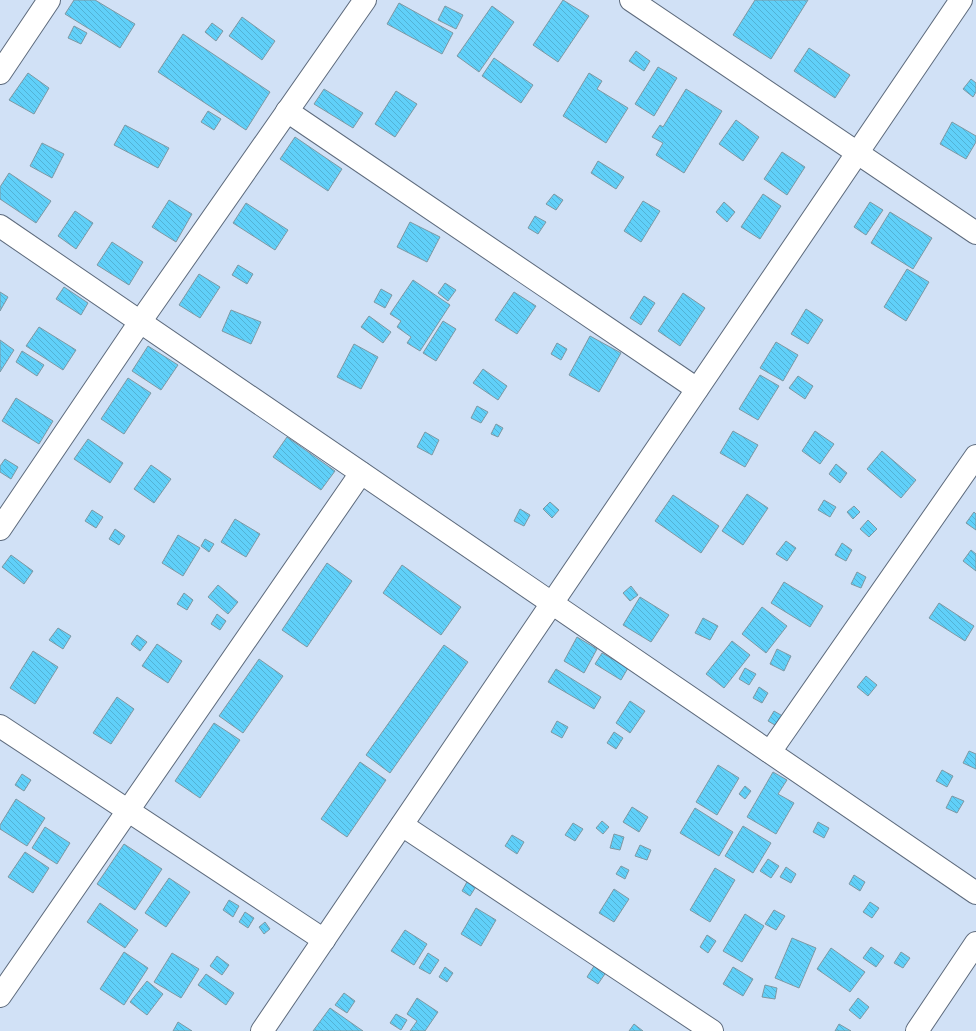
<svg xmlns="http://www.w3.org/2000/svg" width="976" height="1031" viewBox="0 0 976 1031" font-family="'Roboto Condensed',sans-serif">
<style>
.building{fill:url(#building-back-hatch);stroke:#7e98a3}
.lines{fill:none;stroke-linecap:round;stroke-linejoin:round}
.minor-casing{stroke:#5e6b7d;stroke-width:24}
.secondary-casing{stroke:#5e6b7d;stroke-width:24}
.minor{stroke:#fff;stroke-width:22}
.secondary{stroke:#fff;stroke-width:22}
</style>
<defs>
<pattern id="building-back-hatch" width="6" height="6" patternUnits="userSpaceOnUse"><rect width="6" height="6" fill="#60d0f9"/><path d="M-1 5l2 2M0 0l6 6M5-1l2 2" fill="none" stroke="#52b2d5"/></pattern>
</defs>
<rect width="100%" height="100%" fill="#d1e1f6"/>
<!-- building -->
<g class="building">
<polygon points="74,0 95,0 135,24 120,48 65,14"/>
<polygon points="563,0 589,16 558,62 533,45"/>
<polygon points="755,0 808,0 771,59 733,35"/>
<polygon points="399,3 453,33 442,54 387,24"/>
<polygon points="445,6 463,15 456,29 438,20"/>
<polygon points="492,6 514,22 479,72 457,56"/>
<polygon points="242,17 275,41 262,60 229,36"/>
<polygon points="212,23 223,31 216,41 205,32"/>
<polygon points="74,26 87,33 81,44 68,38"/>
<polygon points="183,34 270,92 246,130 158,72"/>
<polygon points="809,48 850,75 835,98 794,71"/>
<polygon points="636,51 650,61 644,71 629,61"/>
<polygon points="494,58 533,85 521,103 482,76"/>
<polygon points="658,67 677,78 654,116 635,104"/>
<polygon points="28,73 49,88 34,114 9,100"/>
<polygon points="589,73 602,81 597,89 628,108 606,143 563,116"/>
<polygon points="971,79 976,83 976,92 973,97 963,89"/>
<polygon points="324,89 363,113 353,128 314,104"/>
<polygon points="686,89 722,111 684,173 656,155 663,143 652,137 660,125 663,127"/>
<polygon points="396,91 417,104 395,137 375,124"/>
<polygon points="208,111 221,119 214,130 201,122"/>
<polygon points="736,120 759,137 743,161 719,144"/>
<polygon points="952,122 976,136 976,142 966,159 940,144"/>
<polygon points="125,125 169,148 158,168 114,145"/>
<polygon points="295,137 342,169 328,191 280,159"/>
<polygon points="42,143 64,154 52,178 30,166"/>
<polygon points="782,152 805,167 787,195 764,179"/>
<polygon points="598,161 624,177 616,189 591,173"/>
<polygon points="9,173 51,201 36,223 0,199 0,187"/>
<polygon points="554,194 563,200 556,210 546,204"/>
<polygon points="763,194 781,206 760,239 741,227"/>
<polygon points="169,200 192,214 176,242 152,227"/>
<polygon points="643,201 660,211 641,242 624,231"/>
<polygon points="724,202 735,212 727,222 716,212"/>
<polygon points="870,202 883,210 866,235 854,227"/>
<polygon points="246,203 288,230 275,250 233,223"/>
<polygon points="75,211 93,223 76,249 58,236"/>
<polygon points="890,212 932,238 913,269 871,243"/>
<polygon points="535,216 546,222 538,234 528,228"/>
<polygon points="410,222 440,237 427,262 397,247"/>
<polygon points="112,242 143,262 129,285 97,265"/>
<polygon points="238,265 253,274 247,284 232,275"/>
<polygon points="907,269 929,282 906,321 884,307"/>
<polygon points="199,274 220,287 200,318 179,305"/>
<polygon points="413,280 450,305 420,351 407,343 411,337 397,327 401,321 390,314"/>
<polygon points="445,283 456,290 448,301 438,293"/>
<polygon points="64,287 88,303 81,315 56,299"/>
<polygon points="381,289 392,295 385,308 374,302"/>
<polygon points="0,292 8,297 0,311"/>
<polygon points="514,292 536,306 517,334 495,320"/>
<polygon points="683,293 705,308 680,346 658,331"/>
<polygon points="644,296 655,303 641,325 630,318"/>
<polygon points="806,309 823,320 808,344 791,334"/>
<polygon points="231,310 261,322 251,344 222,331"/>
<polygon points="369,316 391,332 383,343 361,327"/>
<polygon points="443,321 456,329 436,361 423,353"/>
<polygon points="39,327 76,350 63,370 26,346"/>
<polygon points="590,336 621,353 599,392 569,375"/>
<polygon points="0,340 14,350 0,372"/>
<polygon points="776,342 798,355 783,381 760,368"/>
<polygon points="557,343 567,349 561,360 551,354"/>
<polygon points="354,344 378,357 361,389 337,377"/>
<polygon points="148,346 178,365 161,390 132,371"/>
<polygon points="22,351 44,365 37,376 16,362"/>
<polygon points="483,369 507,386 498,400 473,383"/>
<polygon points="760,375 779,386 758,420 739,409"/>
<polygon points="798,376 813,386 805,399 789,388"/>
<polygon points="128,378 151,393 124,434 101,419"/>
<polygon points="16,398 53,421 39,444 2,421"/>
<polygon points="477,406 488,412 481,423 471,418"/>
<polygon points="496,424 503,428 498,437 491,434"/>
<polygon points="733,431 758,445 745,467 720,453"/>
<polygon points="815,431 834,444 820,464 802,451"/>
<polygon points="425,432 439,440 432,455 417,447"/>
<polygon points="287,437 335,471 321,490 273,457"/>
<polygon points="88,439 123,463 110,483 74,459"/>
<polygon points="882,451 916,480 901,498 867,469"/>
<polygon points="5,459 18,467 11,479 0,472 0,466"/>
<polygon points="836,464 847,473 840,483 829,474"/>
<polygon points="151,465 171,479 154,503 134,489"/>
<polygon points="747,494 768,508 743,545 722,531"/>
<polygon points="673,495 719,526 701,553 655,521"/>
<polygon points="824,500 836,507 830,517 818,510"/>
<polygon points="550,502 559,510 552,518 543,509"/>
<polygon points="854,506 860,512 853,519 847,512"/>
<polygon points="520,509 530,515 524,526 514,521"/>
<polygon points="92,510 103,517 96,528 85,521"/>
<polygon points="974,512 976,514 976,530 966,523"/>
<polygon points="235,519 260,534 246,557 221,542"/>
<polygon points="868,520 877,529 869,537 860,529"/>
<polygon points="115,529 125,536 119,545 109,539"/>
<polygon points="178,535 200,548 183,576 162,563"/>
<polygon points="205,539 214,544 209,552 201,546"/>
<polygon points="786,541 796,548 787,561 776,554"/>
<polygon points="842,543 852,550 846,561 835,555"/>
<polygon points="971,550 976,554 976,571 963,561"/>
<polygon points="11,555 33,571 24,584 2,567"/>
<polygon points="327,563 352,581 307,647 282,630"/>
<polygon points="402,565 461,607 441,635 383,593"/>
<polygon points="857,572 866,577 861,588 851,584"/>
<polygon points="784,582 823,606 810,627 771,603"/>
<polygon points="218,585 238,602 228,614 208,597"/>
<polygon points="631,586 638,595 630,601 623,593"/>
<polygon points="184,593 193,600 187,610 177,604"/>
<polygon points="640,597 669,615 651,642 623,625"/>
<polygon points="939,603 974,626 965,641 929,618"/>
<polygon points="762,607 787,626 766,653 742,634"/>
<polygon points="217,614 226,621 220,630 211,624"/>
<polygon points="703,618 718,626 710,640 695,633"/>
<polygon points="58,628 71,636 63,649 49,640"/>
<polygon points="137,635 147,642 140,651 131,644"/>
<polygon points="577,637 597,649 584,673 564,661"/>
<polygon points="732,641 750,655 724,688 706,674"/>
<polygon points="157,644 182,661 168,683 142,666"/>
<polygon points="444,645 468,662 390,773 366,755"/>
<polygon points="777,649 791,656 784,671 770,664"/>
<polygon points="33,651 58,667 35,704 10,688"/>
<polygon points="602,653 628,668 621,680 595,664"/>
<polygon points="259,659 283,676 243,733 219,716"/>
<polygon points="745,668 756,674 749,685 739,679"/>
<polygon points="556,669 601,697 594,709 548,682"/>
<polygon points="866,676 877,685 868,696 857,687"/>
<polygon points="759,687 768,693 762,703 753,698"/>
<polygon points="117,697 134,709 111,744 93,733"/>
<polygon points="630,701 645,711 630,733 616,723"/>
<polygon points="774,711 786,718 780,728 768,721"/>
<polygon points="557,721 568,727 562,738 551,732"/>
<polygon points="214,723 240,740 200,798 175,781"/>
<polygon points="614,732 623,738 616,749 607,743"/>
<polygon points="969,751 976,754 976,769 963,763"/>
<polygon points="360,762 386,780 347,837 321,819"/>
<polygon points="718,765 739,778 717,815 696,802"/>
<polygon points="942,770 953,776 947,787 936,781"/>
<polygon points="773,772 787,780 778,794 794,803 776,834 747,817"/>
<polygon points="22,774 31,780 24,791 15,785"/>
<polygon points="745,786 751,791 745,799 739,794"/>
<polygon points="952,796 964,801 957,813 946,808"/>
<polygon points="16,799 45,818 27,846 0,829 0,825"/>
<polygon points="632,807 648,817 639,832 623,822"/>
<polygon points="695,808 733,832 719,856 680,833"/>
<polygon points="602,821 609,827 603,834 596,828"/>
<polygon points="818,822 829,828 824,838 813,832"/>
<polygon points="573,823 583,829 575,841 565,835"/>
<polygon points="743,826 771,843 753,873 725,856"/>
<polygon points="45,827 70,843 57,864 32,848"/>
<polygon points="614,834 624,837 620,850 610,848"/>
<polygon points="512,835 524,842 517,854 505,846"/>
<polygon points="124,844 162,869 135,910 97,884"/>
<polygon points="640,845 651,850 647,860 635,856"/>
<polygon points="25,852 49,868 33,893 8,877"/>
<polygon points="768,859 779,866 771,878 760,871"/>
<polygon points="621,866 629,870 625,879 616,874"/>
<polygon points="786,867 796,874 791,883 780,877"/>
<polygon points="715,868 735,880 710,922 690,910"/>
<polygon points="854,875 865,882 860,891 849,884"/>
<polygon points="169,878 190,892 166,927 145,913"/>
<polygon points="468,880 477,885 470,896 462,891"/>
<polygon points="614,889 629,899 614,922 599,913"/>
<polygon points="229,900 239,906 233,917 223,910"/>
<polygon points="870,902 879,908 872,918 863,912"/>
<polygon points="100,903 138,930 125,948 87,922"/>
<polygon points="476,908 496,920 481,946 461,934"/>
<polygon points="774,910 785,916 776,930 765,924"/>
<polygon points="245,912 254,918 248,928 239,922"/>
<polygon points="745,914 764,926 742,962 723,951"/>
<polygon points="265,922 270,929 264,934 259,927"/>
<polygon points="405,930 427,944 414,965 391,951"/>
<polygon points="707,935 716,941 708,953 700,947"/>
<polygon points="792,938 816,948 799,988 775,978"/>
<polygon points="871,947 884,956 876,967 863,958"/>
<polygon points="831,948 865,972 850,992 817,969"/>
<polygon points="124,952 148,968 124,1005 100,989"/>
<polygon points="901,952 910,958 903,968 894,963"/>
<polygon points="172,953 199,969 181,998 154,982"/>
<polygon points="428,953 439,960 430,974 419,968"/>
<polygon points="217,956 229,965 222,975 210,966"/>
<polygon points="596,963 607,971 598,984 587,977"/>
<polygon points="445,967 453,973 447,982 439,977"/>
<polygon points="733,967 753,979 743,996 723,984"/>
<polygon points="206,974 234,993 226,1005 198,985"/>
<polygon points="147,981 163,994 147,1015 130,1002"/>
<polygon points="765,985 777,988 775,999 762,997"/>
<polygon points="344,993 355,1001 347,1013 335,1005"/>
<polygon points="417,998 438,1012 425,1031 410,1031 417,1021 407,1014"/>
<polygon points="858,998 869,1007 860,1019 849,1010"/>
<polygon points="330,1008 363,1031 313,1031"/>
<polygon points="396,1014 407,1020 401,1030 390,1023"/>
<polygon points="178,1022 192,1031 173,1031"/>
<polygon points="634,1024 643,1031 629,1031"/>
<polygon points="839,1024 851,1031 835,1031"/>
</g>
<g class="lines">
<!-- minor casing -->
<g class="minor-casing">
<g id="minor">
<polyline points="0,73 49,0"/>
<polyline points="287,111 697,389"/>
<polyline points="0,226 976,893"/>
<polyline points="0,529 140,322 365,0"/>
<polyline points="0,726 324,940"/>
<polyline points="770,752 976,456"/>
<polyline points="402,825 712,1031"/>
<polyline points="0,996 361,473"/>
<polyline points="262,1031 961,0"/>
<polyline points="917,1031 976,943"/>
</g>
</g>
<!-- secondary casing -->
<g class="secondary-casing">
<polyline id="secondary" points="631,0 976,233"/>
</g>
<!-- minor -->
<use href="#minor" class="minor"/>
<!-- secondary -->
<use href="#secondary" class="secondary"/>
</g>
</svg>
